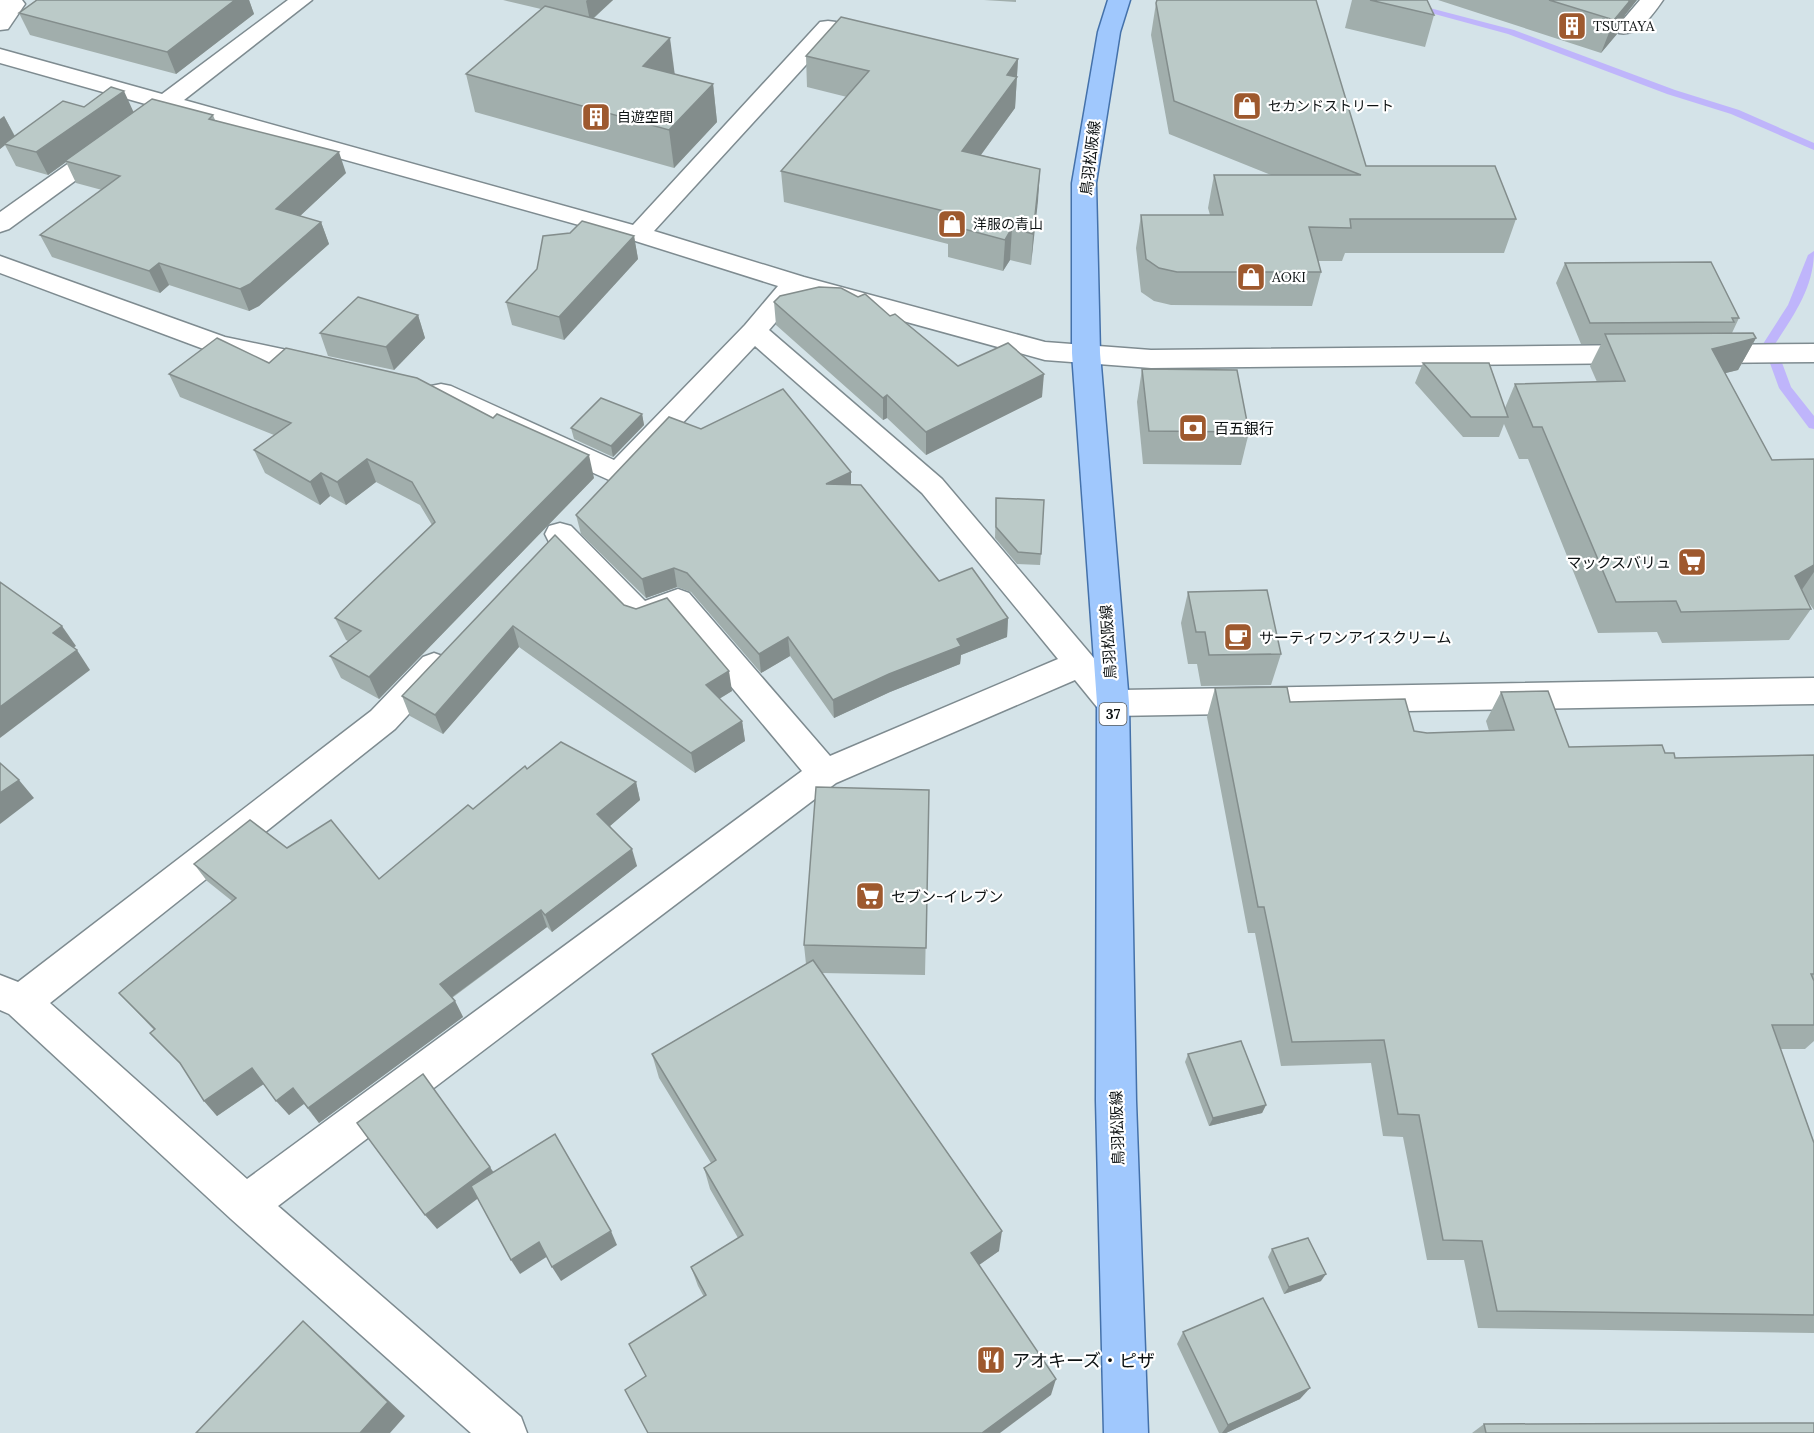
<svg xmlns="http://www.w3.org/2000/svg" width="1814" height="1433" viewBox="0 0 1814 1433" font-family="Lora,'Noto Sans JP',serif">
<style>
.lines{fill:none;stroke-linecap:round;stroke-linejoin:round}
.stream{fill:#bfb5fb;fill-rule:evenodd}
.minor-casing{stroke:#7e8b90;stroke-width:3}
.primary-casing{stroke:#4471aa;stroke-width:3}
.minor{fill:#fff;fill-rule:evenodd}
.primary{fill:#a0c8fd;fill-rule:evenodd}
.wall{fill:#a1aeac}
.shaded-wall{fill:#838d8c}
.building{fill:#bbcac8;stroke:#838d8c;stroke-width:1.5}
.labels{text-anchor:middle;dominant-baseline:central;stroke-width:4.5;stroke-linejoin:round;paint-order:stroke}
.far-poi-label{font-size:14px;fill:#0d1213;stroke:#fff;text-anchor:start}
.shield{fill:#fff;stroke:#56595a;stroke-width:1.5}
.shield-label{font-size:14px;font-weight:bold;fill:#0d1213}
.street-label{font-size:15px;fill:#0d1213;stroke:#fff}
.poi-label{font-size:15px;fill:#0d1213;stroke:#fff;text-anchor:start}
.near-poi-label{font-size:18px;fill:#0d1213;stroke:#fff;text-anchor:start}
</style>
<rect width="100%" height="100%" fill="#d4e3e8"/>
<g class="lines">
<!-- stream -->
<g class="stream">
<polygon points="1383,0 1399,0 1514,30 1675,90 1739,110 1814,143 1814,150 1731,114 1667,94 1508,34"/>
<path d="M1814 251C1814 287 1794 315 1775 344L1791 387 1814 416V429L1809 428 1779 388 1763 344 1788 305 1808 255Z"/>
</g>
<!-- minor casing -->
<g class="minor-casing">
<g id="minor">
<polygon points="0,0 22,0 25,4 8,29 0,30"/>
<path d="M288 0H312L184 100 633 225 820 22 828 21 836 22 839 27 836 32 654 231 804 277 1045 342 1151 350 1640 345 1650 348 1654 354 1650 360 1640 363 1151 368 1045 360 801 293 769 330 942 479 1121 690 1814 678V704L1113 716 1101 712 1075 680 836 783 278 1206 521 1417 527 1433H471L231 1219 9 1014 0 1010V975L18 982 371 711 423 657 434 653 445 657 450 666 445 675 395 729 50 1003 247 1179 802 771 672 616 640 627 629 623 549 542 545 534 549 526 560 523 571 526 645 601 678 589 689 593 830 756 1058 659 922 493 755 346 628 481 618 484 431 400 427 393 431 386 441 384 451 386 614 460 745 325 778 286 629 239 170 111C161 118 155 121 144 118L140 113 149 105 0 63V49L162 94Z"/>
<path d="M1640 0H1663C1653 14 1638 37 1619 33L1616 28Z"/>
<polygon points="108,139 116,141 120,146 116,151 9,229 0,232 0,212 100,141"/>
<polygon points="0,256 225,337 320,357 330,360 334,366 330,372 320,375 209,351 0,273"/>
<polygon points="1814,344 1814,362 1703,363 1693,360 1689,354 1693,348 1703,345"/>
</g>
</g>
<!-- primary casing -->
<g class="primary-casing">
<polygon id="primary" points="1108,0 1130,0 1120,32 1096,183 1100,353 1129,703 1136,1101 1148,1433 1104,1433 1096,1101 1097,703 1072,353 1072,183 1098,32"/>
</g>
<!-- minor -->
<use href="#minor" class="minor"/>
<!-- primary -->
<use href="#primary" class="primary"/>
</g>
<!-- wall -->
<g class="wall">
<polygon points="36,0 249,0 254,14 176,74 30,35 19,13"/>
<polygon points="503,0 613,0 593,19 675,74 713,84 717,122 674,168 475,112 466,74 541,9"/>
<polygon points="984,0 1016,0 1016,2"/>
<polygon points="1352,0 1427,0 1434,15 1425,47 1345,28"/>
<polygon points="1438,0 1637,0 1625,15 1617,34 1601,53"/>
<polygon points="1156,3 1366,166 1516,219 1504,253 1345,253 1342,261 1318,261 1321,272 1312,306 1171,305 1154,301 1141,292 1136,248 1141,215 1210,215 1208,208 1214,175 1271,175 1169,134 1151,35"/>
<polygon points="806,56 1018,59 1015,108 981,155 1040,169 1031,265 1010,260 1003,271 948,257 948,244 784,202 781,171 847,97 807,87"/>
<polygon points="84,107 134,112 213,115 215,120 346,173 300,216 321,222 329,244 259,306 249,311 169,285 160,293 52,257 40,235 102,190 76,183 66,162 48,175 16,166 5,145 0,149 4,116 15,136"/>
<polygon points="634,236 638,259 564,340 512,325 506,302"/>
<polygon points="1565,263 1739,318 1732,333 1756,338 1738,370 1725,373 1772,460 1814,459 1814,610 1807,600 1811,609 1789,640 1662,643 1657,632 1598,633 1528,459 1519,459 1504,424 1499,437 1463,437 1415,383 1423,363 1505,408 1515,384 1597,382 1590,366 1601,344 1581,344 1556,283"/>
<polygon points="774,302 890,316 958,366 1042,397 926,455 887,418 883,420 776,325"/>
<polygon points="418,315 425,338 394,370 328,356 320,333"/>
<polygon points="269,363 594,478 379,699 341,678 330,656 348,641 346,640 335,618 432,525 420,505 376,482 346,505 330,496 320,505 265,473 254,450 274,435 180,397 169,374"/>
<polygon points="1142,369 1249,432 1241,465 1143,464 1137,402"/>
<polygon points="642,414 644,425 613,457 574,439 571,428"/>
<polygon points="701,429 851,485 939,581 1008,618 1007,637 961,655 960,664 890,692 834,718 790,656 761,673 691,592 677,587 646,598 581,534 576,515"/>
<polygon points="996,498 1041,554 1040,565 1017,564 995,538"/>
<polygon points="555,535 624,605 732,691 719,699 742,721 745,741 695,773 519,647 443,734 410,716 402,696"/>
<polygon points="1188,592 1281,654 1271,685 1201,686 1197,664 1188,664 1181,623"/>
<polygon points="1215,688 1290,702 1414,731 1427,733 1489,731 1486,721 1501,692 1569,747 1665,753 1675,758 1814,755 1814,1041 1805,1049 1780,1049 1814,1143 1814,1333 1478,1328 1464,1260 1427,1260 1403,1137 1383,1136 1371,1063 1281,1066 1255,933 1248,933 1207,717"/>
<polygon points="527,769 636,782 640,800 610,826 637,866 552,932 547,927 452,998 455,1001 463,1017 319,1123 304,1104 289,1115 264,1084 217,1116 204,1101 182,1066 150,1033 154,1030 119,993 232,901 207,881 194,864 287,848 379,879"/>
<polygon points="929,790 925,975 822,973 999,1251 979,1265 1051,1395 646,1376 704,1297 698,1286 691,1267 738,1238 710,1189 704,1168 711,1163 659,1078 652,1054 806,964 804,945"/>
<polygon points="1188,1054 1266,1105 1262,1113 1209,1126 1185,1062"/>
<polygon points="1272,1249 1321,1281 1284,1294 1268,1257"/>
<polygon points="1183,1332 1300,1399 1226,1433 1219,1433 1177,1344"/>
<polygon points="1484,1424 1814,1433 1472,1433"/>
</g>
<!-- shaded-wall -->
<g class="shaded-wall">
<polygon points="235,0 249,0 254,14 176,74 167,52"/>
<polygon points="587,0 613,0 590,21 586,1"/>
<polygon points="1625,0 1637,0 1625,15 1617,34 1601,53 1614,20"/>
<polygon points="670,38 675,76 643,66"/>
<polygon points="1018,59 1015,108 961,182 962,151 1007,75"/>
<polygon points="713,84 717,122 674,168 669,130"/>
<polygon points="124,91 134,113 48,175 36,152"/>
<polygon points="4,116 15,137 4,144 5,145 0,149 0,119"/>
<polygon points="339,152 346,173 285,230 276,209"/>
<polygon points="1040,169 1038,201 1031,265 1033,234"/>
<polygon points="321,222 329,244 259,306 249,311 240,289"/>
<polygon points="1012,228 1010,260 1003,271 1005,240"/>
<polygon points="634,236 638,259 564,340 559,317"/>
<polygon points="159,263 169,285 160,293 149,271"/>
<polygon points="418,315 425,338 394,370 386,347"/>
<polygon points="1756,338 1738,370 1694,381 1712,349"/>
<polygon points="1044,374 1042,397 926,455 926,432"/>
<polygon points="887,395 887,418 883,420 883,398"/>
<polygon points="642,414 644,425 613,457 611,446"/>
<polygon points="589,455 594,478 379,699 369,677"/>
<polygon points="367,459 376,482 346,505 337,482"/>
<polygon points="851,472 851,492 826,484"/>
<polygon points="321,473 330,496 320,505 310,482"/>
<polygon points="1814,565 1814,572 1801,591 1795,576"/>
<polygon points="674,568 677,587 646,598 642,579"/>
<polygon points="1008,618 1007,637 961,655 960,664 890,692 834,718 833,700 957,639"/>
<polygon points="62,626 76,646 66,653 53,633"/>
<polygon points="513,626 519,647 443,734 435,715"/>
<polygon points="788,637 790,656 761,673 759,654"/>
<polygon points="77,650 90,670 0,738 0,707"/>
<polygon points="729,671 732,691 709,705 706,685"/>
<polygon points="742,721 745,741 695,773 691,753"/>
<polygon points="19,780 34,798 0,824 0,793"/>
<polygon points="636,782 640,800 603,832 597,814"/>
<polygon points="632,849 637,866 552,932 545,915"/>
<polygon points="541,910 547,927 448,1000 440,984"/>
<polygon points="455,1001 463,1017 319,1123 308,1108"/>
<polygon points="252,1068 265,1083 217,1116 204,1101"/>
<polygon points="293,1088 305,1103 289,1115 276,1101"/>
<polygon points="1266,1105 1262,1113 1209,1126 1213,1118"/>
<polygon points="490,1167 500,1182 437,1229 425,1215"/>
<polygon points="611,1231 617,1245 561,1281 552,1267"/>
<polygon points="1002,1231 999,1251 969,1272 971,1253"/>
<polygon points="539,1242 548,1256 520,1274 511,1260"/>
<polygon points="1326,1274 1321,1281 1284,1294 1289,1287"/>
<polygon points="303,1321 322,1338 405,1416 390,1433 360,1433"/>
<polygon points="1056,1379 1051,1395 1000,1433 982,1433"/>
<polygon points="1310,1388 1300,1399 1226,1433 1222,1433 1228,1425"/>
</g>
<!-- building -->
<g class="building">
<polygon points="37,0 235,0 167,52 19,13"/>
<polygon points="1157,0 1316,0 1366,166 1495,166 1516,219 1350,219 1351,228 1309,227 1321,272 1177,272 1159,268 1146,259 1141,215 1223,215 1214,175 1361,175 1174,101 1156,3"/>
<polygon points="1370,0 1427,0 1434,15"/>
<polygon points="1549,0 1629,0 1629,2 1614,20"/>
<polygon points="545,6 670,38 643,66 713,84 669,130 466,74"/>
<polygon points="841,17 1018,59 1007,75 1017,77 962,151 1040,169 1033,234 1012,228 1005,240 949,225 956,214 781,171 869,71 806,56"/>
<polygon points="111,87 124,91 36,152 4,144 63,101 84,107"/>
<polygon points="152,99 213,115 209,119 339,152 276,209 321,222 250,284 240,289 159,263 149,271 40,235 120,176 65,161"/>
<polygon points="582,221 634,236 559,317 506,302 537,269 543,236 570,233"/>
<polygon points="1711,262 1739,318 1732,318 1734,322 1590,323 1565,263"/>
<polygon points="819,287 841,288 858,297 865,294 890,316 895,314 958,366 1008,343 1044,374 926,432 887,395 883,398 774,302 780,296"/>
<polygon points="358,297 418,315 386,347 320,333"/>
<polygon points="1753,333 1756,338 1712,349 1772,460 1814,459 1814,565 1795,576 1811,609 1681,612 1676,601 1616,602 1542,427 1533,427 1515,384 1625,381 1605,334"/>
<polygon points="217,338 269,363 286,348 417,378 493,418 497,414 589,455 369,677 330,656 361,631 335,618 435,522 412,482 367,459 337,482 321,473 310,482 254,450 291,423 169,374"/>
<polygon points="1423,363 1489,363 1508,417 1471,417"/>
<polygon points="1142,369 1237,370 1249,432 1149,431"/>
<polygon points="783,389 851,472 826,484 861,485 939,581 972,568 1008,618 957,639 961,646 889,674 833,700 788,637 759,654 687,573 674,568 642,579 576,515 669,417 701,429"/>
<polygon points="601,398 642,414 611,446 571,428"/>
<polygon points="996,498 1044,500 1041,554 1018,552 996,527"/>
<polygon points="555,535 624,605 636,609 667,598 729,671 706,685 742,721 691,753 513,626 435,715 402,696"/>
<polygon points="0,582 62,626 53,633 77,650 0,707"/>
<polygon points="1267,590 1281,654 1209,655 1205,632 1196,632 1188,592"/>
<polygon points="1287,687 1290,702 1405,699 1414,731 1427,733 1514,730 1501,692 1548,691 1569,747 1662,745 1665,753 1674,753 1675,758 1814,755 1814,974 1811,974 1814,981 1814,1025 1772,1025 1814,1143 1814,1315 1497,1311 1482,1241 1443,1240 1419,1115 1398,1114 1384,1040 1292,1042 1264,907 1258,907 1215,688"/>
<polygon points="561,742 636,782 597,814 632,849 545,915 541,910 440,984 455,1001 308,1108 293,1088 276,1101 252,1068 204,1101 180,1063 150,1033 155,1029 119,993 236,898 194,864 250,820 287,848 331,820 379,879 468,805 473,809 525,766 527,769"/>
<polygon points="0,763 19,780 0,793"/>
<polygon points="816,787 929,790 926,948 804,945"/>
<polygon points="813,960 1002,1231 971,1253 1056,1379 982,1433 648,1433 625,1390 646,1376 629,1344 706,1295 691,1267 743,1235 704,1168 716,1160 652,1054"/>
<polygon points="1241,1041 1266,1105 1213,1118 1188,1054"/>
<polygon points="423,1074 490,1167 425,1215 357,1123"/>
<polygon points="555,1134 611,1231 552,1267 539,1242 511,1260 471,1186"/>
<polygon points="1308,1238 1326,1274 1289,1287 1272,1249"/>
<polygon points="1263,1298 1310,1388 1228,1425 1183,1332"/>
<polygon points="303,1321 388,1402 360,1433 196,1433"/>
<polygon points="1814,1423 1814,1433 1486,1433 1484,1424"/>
</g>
<!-- icons -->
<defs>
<g id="building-square" transform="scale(1.5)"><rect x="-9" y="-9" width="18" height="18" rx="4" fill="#9e592e" stroke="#fff"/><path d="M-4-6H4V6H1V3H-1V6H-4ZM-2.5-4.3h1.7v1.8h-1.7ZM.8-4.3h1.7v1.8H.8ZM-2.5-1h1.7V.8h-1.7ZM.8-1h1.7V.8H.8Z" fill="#fff"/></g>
<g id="shop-square" transform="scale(1.5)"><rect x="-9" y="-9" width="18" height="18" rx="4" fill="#9e592e" stroke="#fff"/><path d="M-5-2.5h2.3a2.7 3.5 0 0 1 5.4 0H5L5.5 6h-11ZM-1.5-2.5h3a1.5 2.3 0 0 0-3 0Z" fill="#fff"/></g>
<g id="bank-square" transform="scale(1.5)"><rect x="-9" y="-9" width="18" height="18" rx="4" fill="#9e592e" stroke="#fff"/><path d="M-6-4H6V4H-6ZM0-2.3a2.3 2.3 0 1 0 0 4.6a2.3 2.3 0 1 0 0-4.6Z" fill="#fff"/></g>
<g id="supermarket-square" transform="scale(1.5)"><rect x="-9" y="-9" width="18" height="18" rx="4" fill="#9e592e" stroke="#fff"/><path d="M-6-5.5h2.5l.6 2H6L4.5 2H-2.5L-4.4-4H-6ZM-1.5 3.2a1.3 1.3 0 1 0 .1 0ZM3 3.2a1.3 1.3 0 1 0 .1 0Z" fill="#fff"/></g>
<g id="cafe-square" transform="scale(1.5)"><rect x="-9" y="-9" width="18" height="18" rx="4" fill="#9e592e" stroke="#fff"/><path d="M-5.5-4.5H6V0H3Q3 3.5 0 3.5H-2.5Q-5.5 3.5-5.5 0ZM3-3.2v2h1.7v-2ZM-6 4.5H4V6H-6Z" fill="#fff"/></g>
<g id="restaurant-square" transform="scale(1.5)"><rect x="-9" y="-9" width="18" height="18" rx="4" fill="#9e592e" stroke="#fff"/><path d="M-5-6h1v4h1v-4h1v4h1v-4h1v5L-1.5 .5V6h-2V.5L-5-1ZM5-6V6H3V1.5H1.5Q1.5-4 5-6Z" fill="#fff"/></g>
</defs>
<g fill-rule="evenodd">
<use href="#building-square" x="1572" y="26"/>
<use href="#shop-square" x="1247" y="106"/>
<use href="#building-square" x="596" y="117"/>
<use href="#shop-square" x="952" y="224"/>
<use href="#shop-square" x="1251" y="277"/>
<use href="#bank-square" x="1193" y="428"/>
<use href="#supermarket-square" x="1692" y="562"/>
<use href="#cafe-square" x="1238" y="637"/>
<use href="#supermarket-square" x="870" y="896"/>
<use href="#restaurant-square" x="991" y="1360"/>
</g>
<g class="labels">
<!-- far-poi labels -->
<g class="far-poi-label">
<text x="1593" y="26">TSUTAYA</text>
<text x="1268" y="106">セカンドストリート</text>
<text x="617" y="117">自遊空間</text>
<text x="973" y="224">洋服の青山</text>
<text x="1272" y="277">AOKI</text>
</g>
<!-- shield labels -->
<rect class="shield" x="1099.5" y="703" width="27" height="22" rx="4.5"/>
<g class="shield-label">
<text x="1113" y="714">37</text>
</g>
<!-- street labels -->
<g class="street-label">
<text transform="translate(1090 158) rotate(-83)">鳥羽松阪線</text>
<text transform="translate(1108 642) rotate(-94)">鳥羽松阪線</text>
<text transform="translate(1117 1128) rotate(-92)">鳥羽松阪線</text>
</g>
<!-- poi labels -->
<g class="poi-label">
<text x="1214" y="428">百五銀行</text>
<text x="1671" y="562" text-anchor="end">マックスバリュ</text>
<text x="1259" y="637">サーティワンアイスクリーム</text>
<text x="891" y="896">セブン-イレブン</text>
</g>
<!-- near-poi labels -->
<g class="near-poi-label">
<text x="1012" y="1360">アオキーズ・ピザ</text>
</g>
</g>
</svg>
